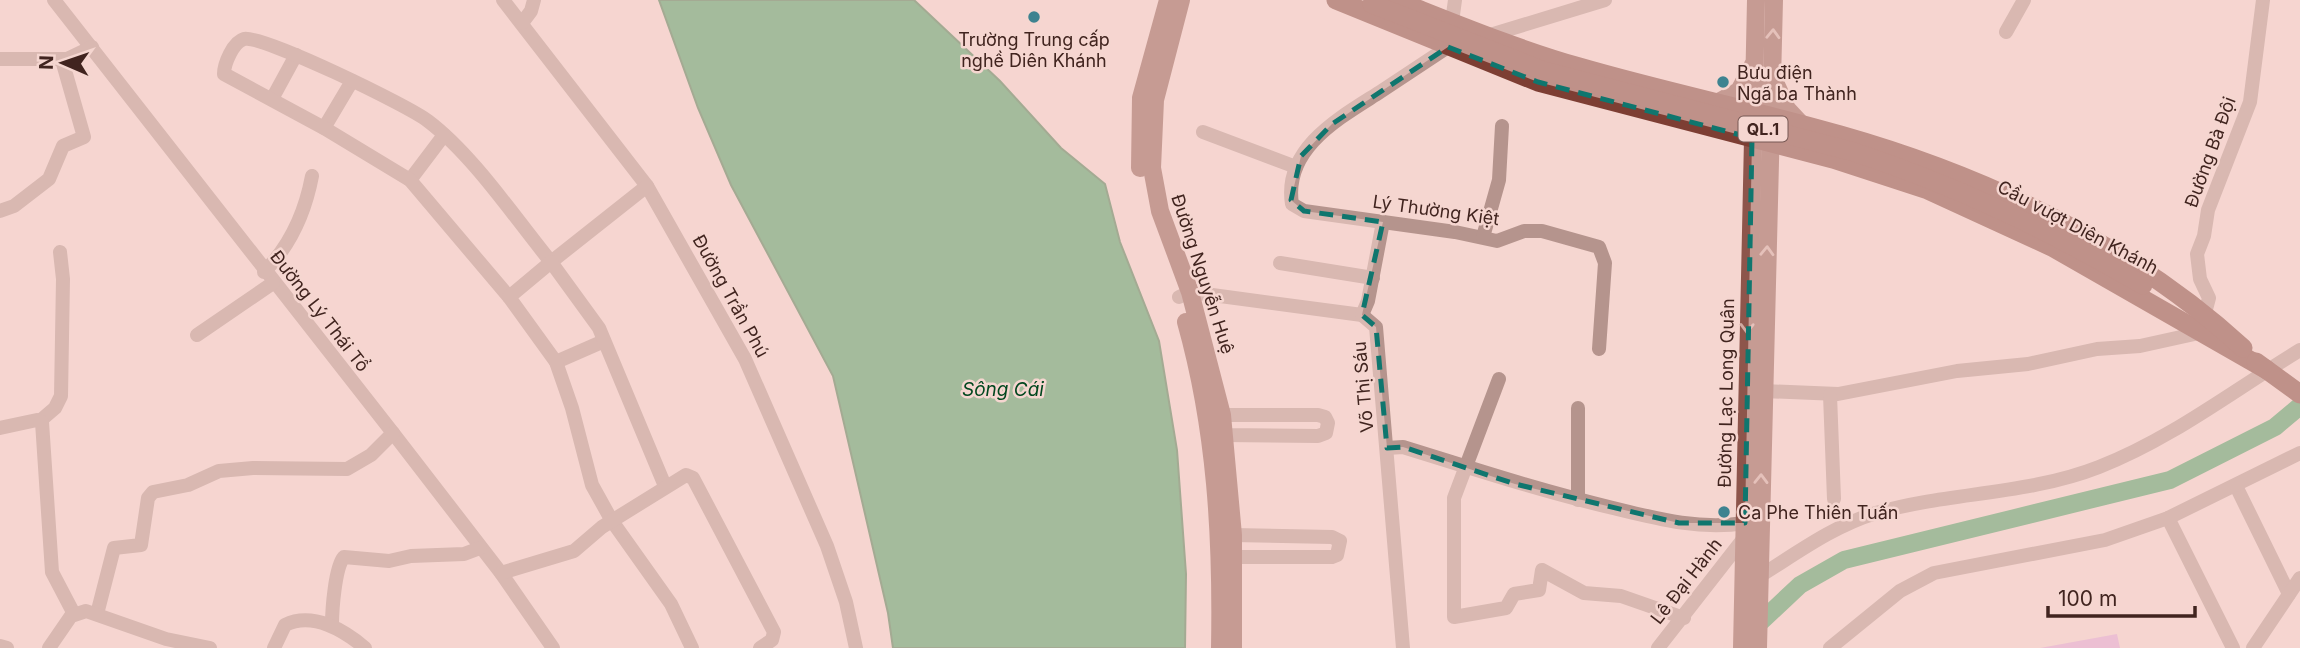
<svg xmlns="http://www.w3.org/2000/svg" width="2300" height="648" viewBox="0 0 2300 648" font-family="Inter,sans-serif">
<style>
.green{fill:#dfa5d7}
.water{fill:#409b5d;stroke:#40774a;stroke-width:2}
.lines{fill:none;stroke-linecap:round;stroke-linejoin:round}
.river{stroke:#409b5d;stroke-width:18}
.minor{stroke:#b5948d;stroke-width:14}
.major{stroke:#8d554b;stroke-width:18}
.highway{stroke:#7d3e33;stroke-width:19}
.highway-bridge{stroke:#7d3e33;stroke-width:19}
.oneway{stroke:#d1a9a1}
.marked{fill:none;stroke:#0f766e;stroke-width:5;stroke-dasharray:14 9;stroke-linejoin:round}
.poi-dot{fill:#3e8390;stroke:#f5d6d0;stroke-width:2.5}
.labels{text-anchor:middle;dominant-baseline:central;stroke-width:5;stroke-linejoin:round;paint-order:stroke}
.shield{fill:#f5d6d0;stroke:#775954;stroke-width:2}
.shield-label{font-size:16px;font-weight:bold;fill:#41241f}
.poi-label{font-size:18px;fill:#41241f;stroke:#f5d6d0;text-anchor:start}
.street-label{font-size:18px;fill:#41241f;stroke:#f5d6d0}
.water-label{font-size:19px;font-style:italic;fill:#00471e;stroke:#f5d6d0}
</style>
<rect width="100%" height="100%" fill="#f5d6d0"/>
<!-- green -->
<polygon class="green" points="2117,634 2120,648 2040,648"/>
<!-- water -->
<polygon class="water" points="659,0 914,0 1000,81 1061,148 1105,184 1120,242 1159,341 1177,450 1186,574 1185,648 893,648 888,613 833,376 731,185 698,108"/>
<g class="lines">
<!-- river -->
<polyline class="river" points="1751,631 1800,585 1844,560 2170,480 2275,427 2300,406"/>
<!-- minor -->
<g class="minor">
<polyline points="54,0 393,433 501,573 553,648"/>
<polyline points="503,0 647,186 745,359 827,546 846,602 856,648"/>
<polyline points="1452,22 1455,0"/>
<polyline points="522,23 531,11 534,0"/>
<polyline points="2006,32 2024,0"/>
<polyline points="1487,36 1605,0"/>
<path d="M1448 47C1425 62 1403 77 1380 92 1341 117 1283 148 1292 204L1304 211 1455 232 1497 241 1524 231H1542L1599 247 1605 263 1599 349"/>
<polyline points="0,59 67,59 92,47"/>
<polyline points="272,99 296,55"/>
<polyline points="324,128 352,81"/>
<polyline points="1203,132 1296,167"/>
<polyline points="410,180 444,135"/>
<polyline points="0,211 14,206 49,179 63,146 84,137 62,60"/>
<polyline points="1483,237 1499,180 1502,126"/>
<polyline points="1280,263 1373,278"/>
<path d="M264 272C291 245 305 213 312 176"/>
<path d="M509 297 410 180 324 128 224 74C224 64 233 42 244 39 261 34 409 106 428 121 473 155 515 218 551 262L647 186"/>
<polyline points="1179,297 1190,292 1362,315 1376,327 1403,648"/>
<polyline points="2205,313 2209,298 2200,279 2197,254 2204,236 2208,210 2250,102 2263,0"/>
<polyline points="1362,315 1368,301 1383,222"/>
<polyline points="197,335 273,283"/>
<polyline points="556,362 604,341"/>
<polyline points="1499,379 1454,498 1454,617 1506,608 1514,594 1539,590 1542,570 1584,593 1621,596 1684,618"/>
<polyline points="1763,391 1838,394 1957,371 2028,364 2097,349 2140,346 2199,333"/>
<polyline points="1830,395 1834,499"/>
<polygon points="1222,415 1318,415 1325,417 1328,423 1326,433 1318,436 1224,435 1209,425"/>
<polyline points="41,420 55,408 61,396 63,279 60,252"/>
<polyline points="0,428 37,420 42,422 52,572 74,614"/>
<path d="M1387 448 1403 447C1474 469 1541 491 1613 508 1658 519 1700 530 1745 523"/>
<polyline points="665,486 599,328 551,262 509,297 556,362 572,408 592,485 612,521 671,604 692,648"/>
<polyline points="2236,486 2289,594"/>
<polyline points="1578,500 1578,408"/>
<polyline points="2168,518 2233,648"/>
<polyline points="1233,535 1332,537 1340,541 1337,555 1332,557 1234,557"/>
<polyline points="501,573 574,551 602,527 686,475 693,478 774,632 772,640 760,648"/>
<path d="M1760 576C1797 553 1833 526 1876 513 1948 492 2028 495 2099 467 2171 439 2234 390 2300 350"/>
<polyline points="97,614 114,548 141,545 148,498 153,492 188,485 219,471 253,468 347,469 371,455 393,433"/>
<path d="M332 625C332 610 335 567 344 557L389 561 411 556 464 554 480 548"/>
<polyline points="0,646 7,648"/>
<polyline points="49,648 71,616 86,611 166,639 210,648"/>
<path d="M274 648 285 625C313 611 345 631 365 648"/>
<polyline points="1658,648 1744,538"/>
<polyline points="1830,648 1900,591 1934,573 2105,540 2168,518 2300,453"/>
<polyline points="2253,648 2300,578"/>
</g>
<!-- major -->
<g class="major">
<polyline points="1181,0 1155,100 1152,168 1160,211 1190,292 1222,415 1233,535 1233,648"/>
<polyline points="1774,80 1787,109 1801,124"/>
<polyline points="1717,103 1739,91 1753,65"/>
<polyline points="1140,168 1141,98 1168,0"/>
<path d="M1186 322C1216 429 1222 537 1220 648"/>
<polyline points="1742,648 1756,0"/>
<polyline points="1758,648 1774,0"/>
</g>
<!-- highway -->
<g class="highway">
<polyline points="1336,0 1538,82 1833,159 1928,190 2052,247 2267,370"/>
<path d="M1395 0C1456 24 1516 49 1579 67 1665 92 1753 110 1840 135 1985 176 2131 245 2243 348"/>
<polyline points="2256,362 2300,394"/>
</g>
<!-- highway-bridge -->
<path class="highway-bridge" d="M1372 4 1544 71 1854 152C1960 187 2046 229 2143 285"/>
</g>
<!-- one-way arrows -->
<defs><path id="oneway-chevron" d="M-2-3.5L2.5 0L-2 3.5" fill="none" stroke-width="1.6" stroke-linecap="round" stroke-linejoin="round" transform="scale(1.75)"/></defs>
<g class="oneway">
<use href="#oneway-chevron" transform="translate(1773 34) rotate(-88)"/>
<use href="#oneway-chevron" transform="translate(1767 251) rotate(-88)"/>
<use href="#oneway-chevron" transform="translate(1747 328) rotate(91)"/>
<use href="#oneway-chevron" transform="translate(1761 479) rotate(-89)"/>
</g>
<!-- marked area -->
<path d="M0 0H2300V648H0ZM1448 47 1538 82 1752 138 1745 523H1679L1515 484 1403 447 1387 448 1376 327 1362 315 1383 222 1304 211 1291 200 1301 156 1332 124Z" fill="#f5d6d0" fill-opacity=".55" fill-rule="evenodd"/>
<path class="marked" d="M1448 47 1538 82 1752 138 1745 523H1679L1515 484 1403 447 1387 448 1376 327 1362 315 1383 222 1304 211 1291 200 1301 156 1332 124Z"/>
<!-- markers -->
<g class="poi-dot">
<circle cx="1034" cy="17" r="7"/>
<circle cx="1723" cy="82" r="7"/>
<circle cx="1724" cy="512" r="7"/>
</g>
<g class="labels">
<!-- shield labels -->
<rect class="shield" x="1738.5" y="116.5" width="49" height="25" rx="5"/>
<g class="shield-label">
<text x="1763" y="129">QL.1</text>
</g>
<!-- poi labels -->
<g class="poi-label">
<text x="1034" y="39" text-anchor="middle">Trường Trung cấp<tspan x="1034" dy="21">nghề Diên Khánh</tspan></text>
<text x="1737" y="72">Bưu điện<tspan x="1737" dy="21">Ngã ba Thành</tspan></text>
<text x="1738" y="512">Ca Phe Thiên Tuấn</text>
</g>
<!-- street labels -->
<g class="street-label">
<text transform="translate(2210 152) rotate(-70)">Đường Bà Đội</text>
<text transform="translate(1436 210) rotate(8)">Lý Thường Kiệt</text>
<text transform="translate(2078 227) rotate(28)">Cầu vượt Diên Khánh</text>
<text transform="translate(1203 274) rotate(72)">Đường Nguyễn Huệ</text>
<text transform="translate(731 296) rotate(61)">Đường Trần Phú</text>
<text transform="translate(320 311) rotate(52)">Đường Lý Thái Tổ</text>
<text transform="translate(1363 387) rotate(-95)">Võ Thị Sáu</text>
<text transform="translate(1726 393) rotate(-89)">Đường Lạc Long Quân</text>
<text transform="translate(1686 581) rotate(-52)">Lê Đại Hành</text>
</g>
<!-- water labels -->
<g class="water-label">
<text x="1003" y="389">Sông Cái</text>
</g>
</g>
<!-- north arrow -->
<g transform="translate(63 63) rotate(272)" stroke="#f5d6d0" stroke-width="5" paint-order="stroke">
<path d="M0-5L12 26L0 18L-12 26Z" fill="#41241f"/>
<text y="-10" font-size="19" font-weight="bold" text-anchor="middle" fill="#41241f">N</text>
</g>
<!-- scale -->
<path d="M2048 606v10h147v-10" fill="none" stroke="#41241f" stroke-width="3.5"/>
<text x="2058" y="606" font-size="21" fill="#41241f" stroke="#f5d6d0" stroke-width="5" paint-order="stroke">100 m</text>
</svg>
